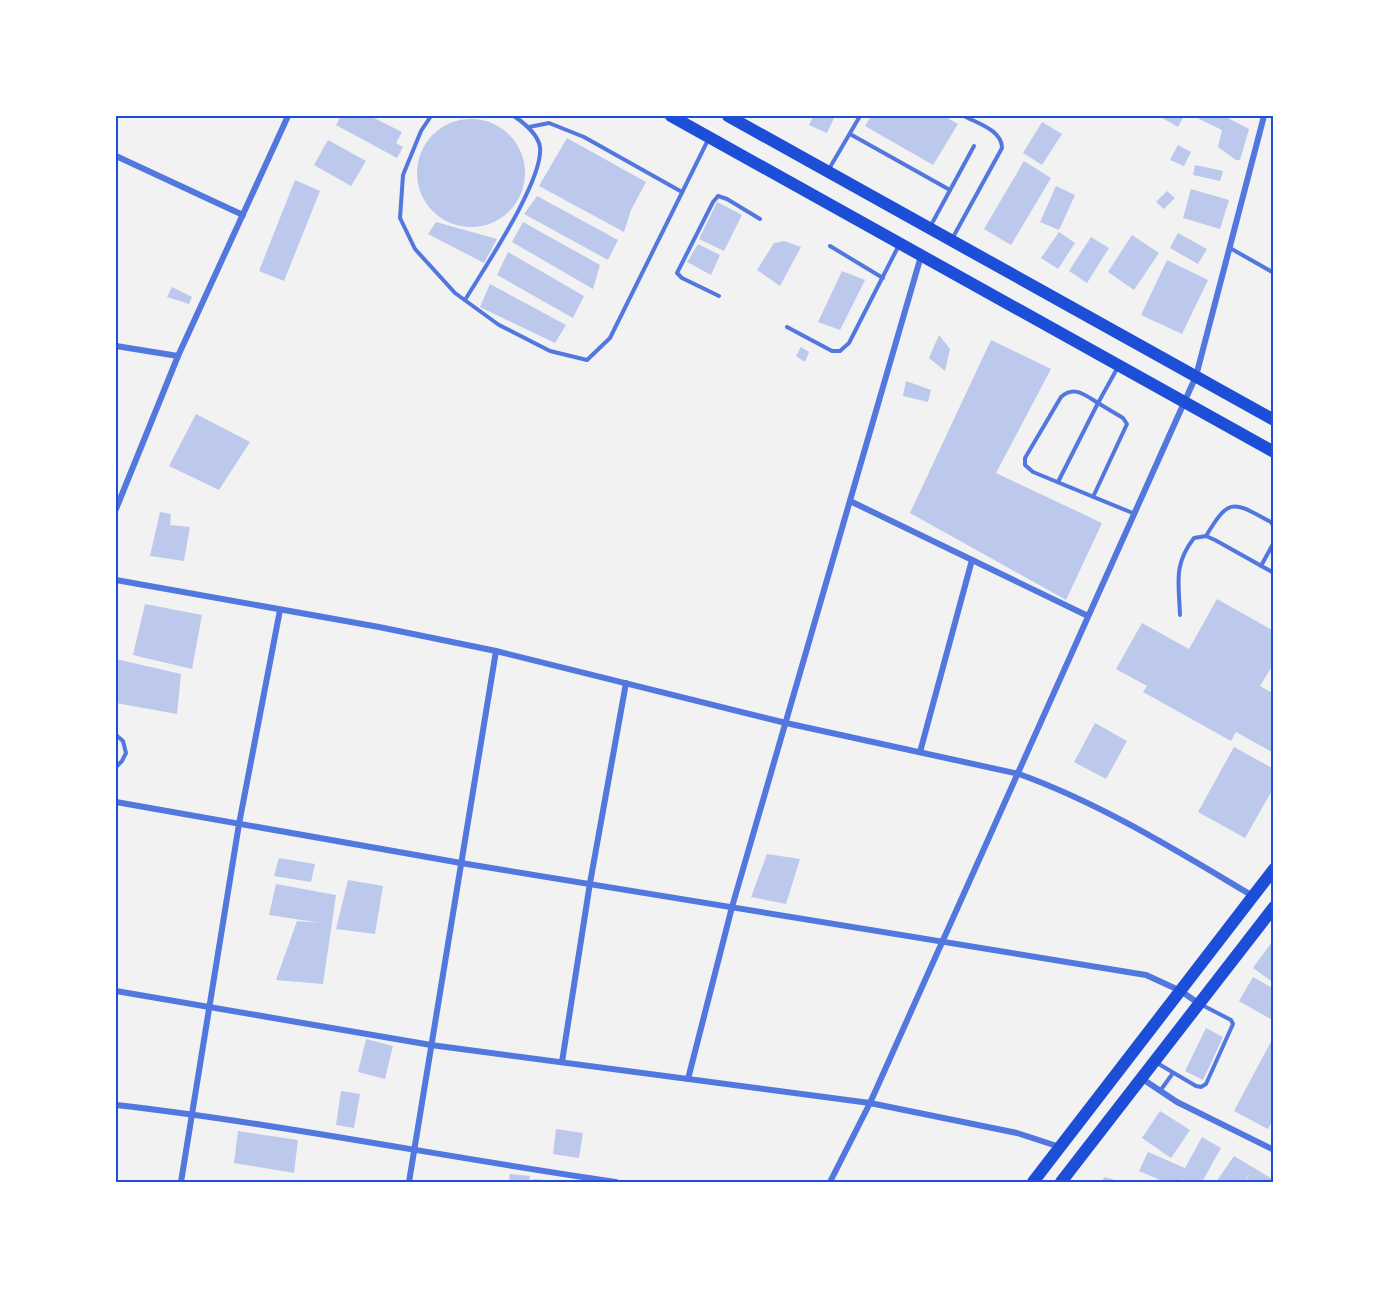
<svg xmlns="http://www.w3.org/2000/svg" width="1389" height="1298" viewBox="0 0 1389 1298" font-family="Arial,sans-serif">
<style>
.building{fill:#bdc9ec}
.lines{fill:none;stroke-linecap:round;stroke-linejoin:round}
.service{stroke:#5277de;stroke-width:4}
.minor{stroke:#5277de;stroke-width:6}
.trunk{stroke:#1d4ed8;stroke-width:12}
.neatline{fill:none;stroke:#1d4ed8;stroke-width:2}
</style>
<rect width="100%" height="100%" fill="#f2f2f2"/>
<!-- building -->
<g class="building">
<polygon points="341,116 370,116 402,132 396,143 403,147 397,158 336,125"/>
<polygon points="813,116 835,116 827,133 809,125"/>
<polygon points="871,116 944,116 958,124 933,165 865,126"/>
<polygon points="1159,116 1184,116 1178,127"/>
<polygon points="1193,116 1224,116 1249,129 1240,160 1236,160 1218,147 1222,130"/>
<circle cx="471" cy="173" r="54"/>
<polygon points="1042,122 1062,134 1042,165 1023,153"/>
<polygon points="567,138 646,182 631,210 624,232 539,186"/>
<polygon points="328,140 366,161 351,186 314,165"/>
<polygon points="1178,145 1191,152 1184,166 1170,160"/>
<polygon points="1024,161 1051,178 1011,245 984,229"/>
<polygon points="1195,165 1223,171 1220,181 1193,175"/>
<polygon points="295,180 320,191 284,281 259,271"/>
<polygon points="1056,186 1075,195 1059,230 1040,222"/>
<polygon points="1191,189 1229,200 1220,229 1183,218"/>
<polygon points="1167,191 1175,198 1164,209 1156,202"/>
<polygon points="537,196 618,240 608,260 524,214"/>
<polygon points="717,202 742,215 724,251 699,239"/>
<polygon points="436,222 497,239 484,263 428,234"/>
<polygon points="523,222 600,265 593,289 512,242"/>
<polygon points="1059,232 1075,243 1058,269 1041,258"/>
<polygon points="1178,233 1207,249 1198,264 1170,248"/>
<polygon points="1132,235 1159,253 1134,290 1108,272"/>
<polygon points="1091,237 1109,248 1087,283 1069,271"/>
<polygon points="784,241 801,247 780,286 757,270 774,243"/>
<polygon points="698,244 720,255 711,275 687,262"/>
<polygon points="508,252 584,296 573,318 497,275"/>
<polygon points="1167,260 1208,280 1182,334 1141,315"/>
<polygon points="842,271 865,280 840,330 818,322"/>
<polygon points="490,284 566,325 555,343 480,307"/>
<polygon points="172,287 192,297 189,304 167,297"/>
<polygon points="939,335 950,349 945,371 929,358"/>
<polygon points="991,340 1051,369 996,473 1102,523 1066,600 910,513"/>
<polygon points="801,347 809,352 805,362 796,356"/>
<polygon points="906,381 931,390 928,402 903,396"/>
<polygon points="196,414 250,442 219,490 169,466"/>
<polygon points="160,512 171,514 170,525 190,527 184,561 150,556"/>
<polygon points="1217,599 1274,631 1274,663 1260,686 1274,694 1274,753 1236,732 1231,741 1143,692 1147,686 1116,669 1142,623 1189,649"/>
<polygon points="145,604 202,615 192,669 133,655"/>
<polygon points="116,659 181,674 177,714 116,703"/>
<polygon points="1095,723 1127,741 1106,779 1074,762"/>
<polygon points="1234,747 1274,769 1274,787 1245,838 1198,812"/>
<polygon points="767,854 800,859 786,904 751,897"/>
<polygon points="279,858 315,864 311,882 274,876"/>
<polygon points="348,880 383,886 375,934 336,929"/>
<polygon points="276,884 336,895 323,984 276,980 297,921 321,923 269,915"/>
<polygon points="1274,939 1274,983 1253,968"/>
<polygon points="1253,977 1274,989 1274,1021 1239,1001"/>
<polygon points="1206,1028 1223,1037 1203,1080 1185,1071"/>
<polygon points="1274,1036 1274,1118 1268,1129 1234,1111"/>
<polygon points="366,1039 393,1046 385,1079 358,1072"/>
<polygon points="341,1091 360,1094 354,1128 336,1125"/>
<polygon points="1160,1111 1190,1130 1171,1158 1142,1138"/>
<polygon points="556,1129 583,1133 579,1158 553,1154"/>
<polygon points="238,1131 298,1140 294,1173 234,1163"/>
<polygon points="1202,1137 1221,1148 1202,1182 1188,1182 1182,1179 1181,1182 1165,1182 1139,1171 1148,1152 1185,1168"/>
<polygon points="1234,1156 1274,1180 1274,1182 1245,1182 1250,1173 1244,1182 1216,1182"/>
<polygon points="510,1174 530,1176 529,1182 509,1182"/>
<polygon points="1104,1177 1122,1182 1102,1182"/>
<polygon points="533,1179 555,1181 555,1182 533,1182"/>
</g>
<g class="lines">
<!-- service -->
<g class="service">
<polyline points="431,116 421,131 403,175 400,218 415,249 455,293 499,325 550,351 587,360 610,338 708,140"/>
<polyline points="529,127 549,123 584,137 682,192"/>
<polyline points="850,134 950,190"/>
<polyline points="829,169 860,116"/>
<polyline points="930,227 974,146"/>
<path d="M952 239 1002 148C1002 130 977 123 964 116"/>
<polyline points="830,246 883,278"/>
<polyline points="1230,248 1274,273"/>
<polyline points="719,296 682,278 677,273 713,202 718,196 727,199 760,219"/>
<path d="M465 300C483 270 544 180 540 147 538 134 524 123 514 116"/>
<polyline points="787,327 832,351 840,351 849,343 899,245"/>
<path d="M1118 367 1098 403C1085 395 1074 385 1061 397L1025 458V465L1033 472 1135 514"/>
<polyline points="1058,482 1098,403 1123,418 1127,424 1093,497"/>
<path d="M1206 536C1230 496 1233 502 1271 522L1274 527"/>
<polyline points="1261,566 1274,542"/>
<path d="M1180 615C1179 583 1173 565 1194 538L1206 536 1215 540 1274 573"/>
<polyline points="116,735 123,741 126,753 122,761 116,767"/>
<polyline points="1157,1063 1196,1086 1201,1087 1206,1084 1233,1024 1231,1020 1202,1005"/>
<polyline points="1160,1091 1173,1073"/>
</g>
<!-- minor -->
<g class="minor">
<polyline points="116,156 243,215"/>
<polyline points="116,346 178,356"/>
<polyline points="850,501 1088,616"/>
<polyline points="116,509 178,356 288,116"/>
<path d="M116 580 379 627 496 651 786 723 1019 774C1102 804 1177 851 1253 896"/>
<polyline points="920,752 972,560"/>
<polyline points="116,802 461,863 1146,975 1181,991 1198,1003"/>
<polyline points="116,991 431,1045 870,1103 1017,1133 1060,1147"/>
<polyline points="562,1062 590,883 626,683"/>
<polyline points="1141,1078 1177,1102 1274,1150"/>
<polyline points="688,1079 732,907 921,256"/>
<path d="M116 1105C283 1124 449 1158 616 1182"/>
<polyline points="181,1182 239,824 280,610"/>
<polyline points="409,1182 496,651"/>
<polyline points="830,1182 870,1103 1196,376 1264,116"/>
</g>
<!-- trunk -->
<g class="trunk">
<polyline points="671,116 1274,452"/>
<polyline points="728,116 1274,420"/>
<polyline points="1033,1182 1274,869"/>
<polyline points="1061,1182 1274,907"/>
</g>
</g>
<!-- border -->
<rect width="1389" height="1298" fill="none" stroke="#ffffff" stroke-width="234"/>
<rect x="117" y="117" width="1155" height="1064" class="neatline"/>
</svg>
